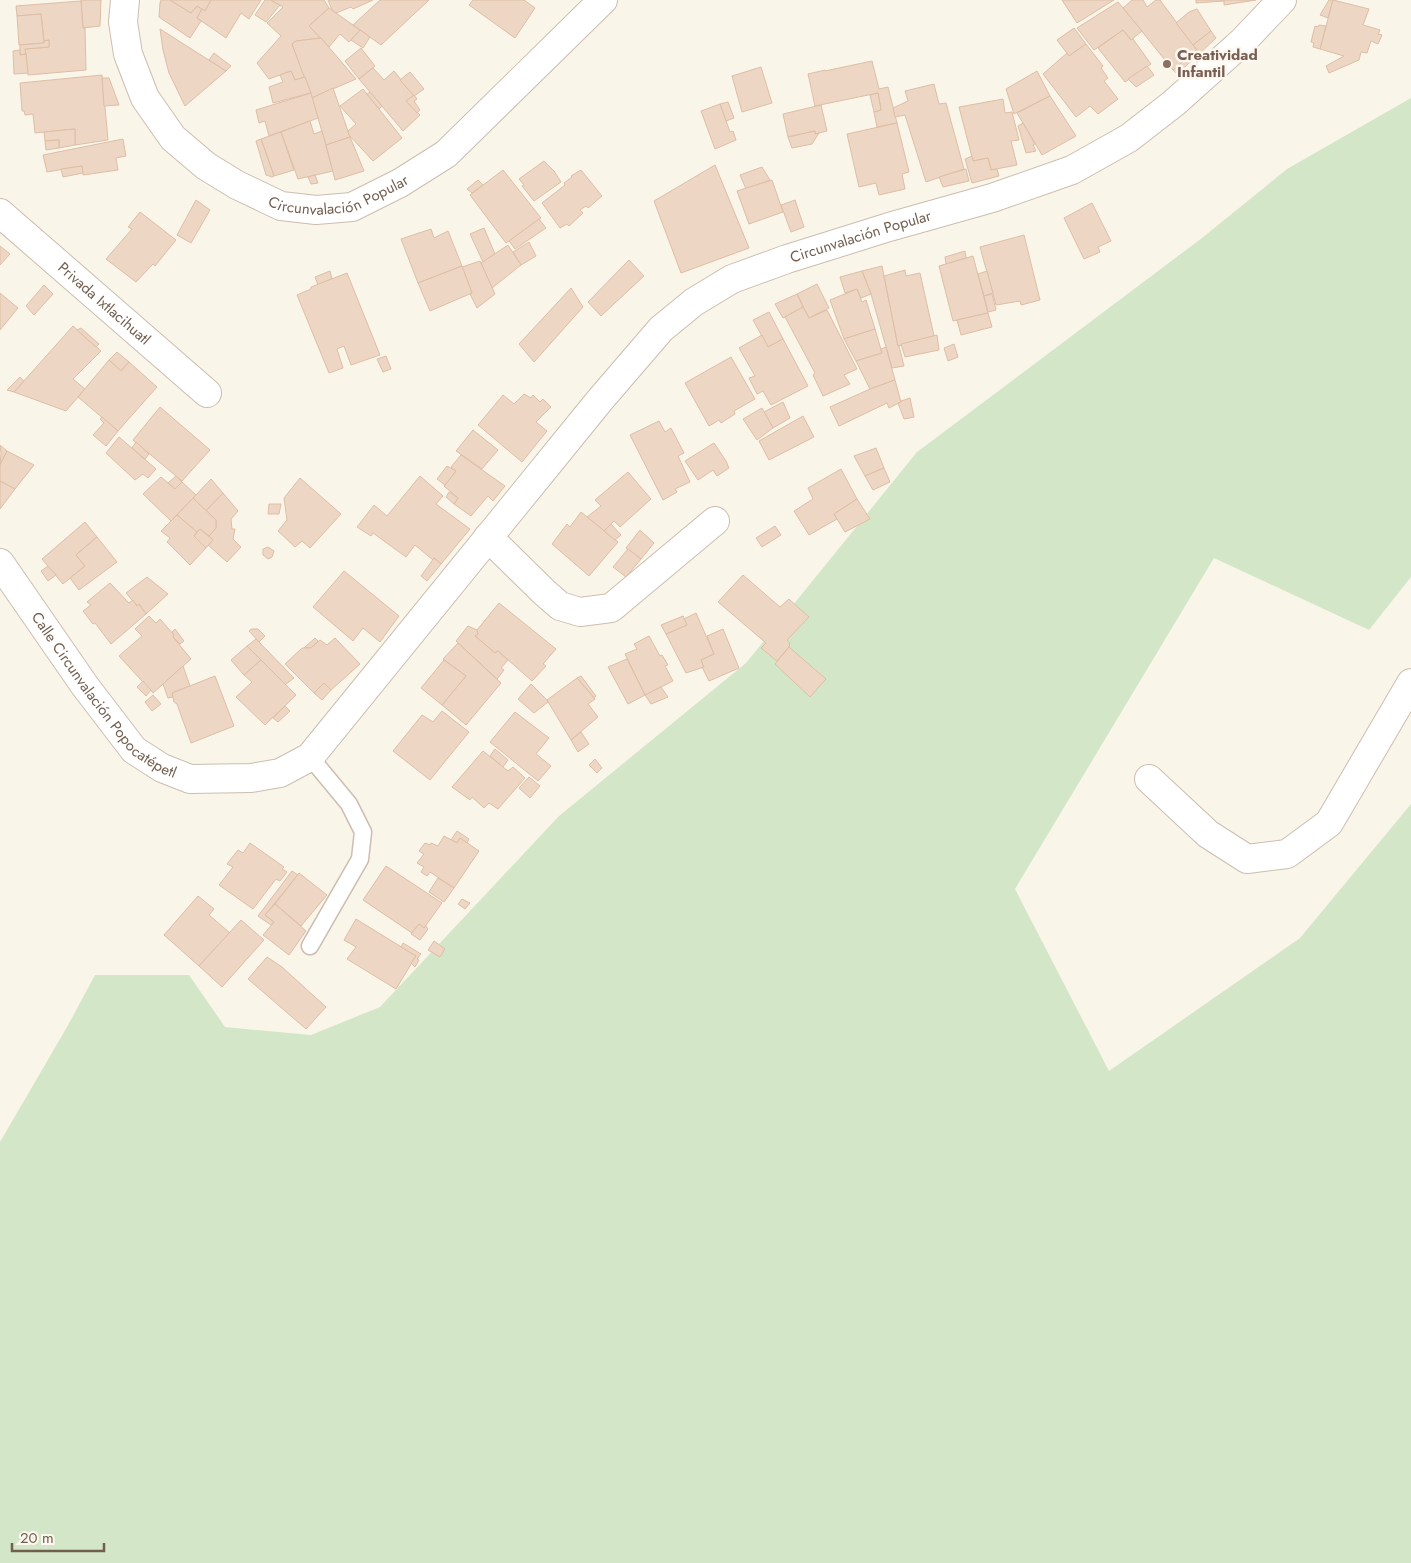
<svg xmlns="http://www.w3.org/2000/svg" width="1411" height="1563" viewBox="0 0 1411 1563" font-family="Jost,sans-serif">
<style>
.green{fill:#d3e7c8}
.building{fill:#edd6c3;stroke:#debea5}
.lines{fill:none;stroke-linecap:round;stroke-linejoin:round}
.service-casing{stroke:#ccbdb0;stroke-width:19}
.minor-casing{stroke:#ccbdb0;stroke-width:30}
.service{stroke:#fff;stroke-width:16}
.minor{stroke:#fff;stroke-width:28}
.education-dot{fill:#8d6e63;stroke:#fdf8ef;stroke-width:2}
.labels{text-anchor:middle;dominant-baseline:central;stroke-width:5;stroke-linejoin:round;paint-order:stroke}
.education-label{font-size:15px;font-weight:bold;fill:#785e54;stroke:#fdf8ef;text-anchor:start}
.street-label{font-size:15px;fill:#725e4f;stroke:#fdf8ef}
</style>
<rect width="100%" height="100%" fill="#faf5e9"/>
<!-- green -->
<polygon class="green" points="1411,98 1411,577 1369,630 1214,558 1015,889 1109,1071 1300,938 1411,804 1411,1563 0,1563 0,1142 67,1027 95,975 189,975 225,1027 311,1035 380,1007 559,816 746,663 917,452 1202,238 1287,169"/>
<!-- building -->
<g class="building">
<polygon points="101,0 100,26 83,28 81,0"/>
<polygon points="161,0 170,0 191,13 197,6 202,9 197,18 201,21 190,38 159,17 160,3"/>
<polygon points="170,0 211,0 205,11 197,6 191,13"/>
<polygon points="211,0 261,0 249,19 241,13 226,38 197,18 202,9 205,11"/>
<polygon points="265,0 271,0 280,5 266,22 255,15"/>
<polygon points="271,0 324,0 329,8 309,26 321,38 296,41 292,44 305,77 295,80 291,71 269,79 257,63 281,36 267,23 283,7"/>
<polygon points="328,0 373,0 353,9 351,7 336,13 332,10"/>
<polygon points="380,0 429,0 381,45 353,25"/>
<polygon points="473,0 524,0 535,8 515,38 469,5"/>
<polygon points="1062,0 1114,0 1077,23"/>
<polygon points="1132,0 1143,0 1147,7 1156,0 1160,0 1197,50 1173,70 1123,8"/>
<polygon points="1196,0 1224,0 1224,1 1196,3"/>
<polygon points="1224,0 1256,0 1224,5"/>
<polygon points="1329,0 1333,0 1328,18 1320,15"/>
<polygon points="1333,0 1369,9 1363,25 1380,30 1378,34 1382,35 1378,44 1371,41 1367,53 1361,52 1359,60 1329,73 1326,66 1344,56 1320,49"/>
<polygon points="81,1 83,28 85,28 86,70 28,75 25,49 49,47 49,40 44,41 41,14 17,16 16,6"/>
<polygon points="1118,2 1142,31 1131,40 1123,30 1094,50 1077,28"/>
<polygon points="329,8 360,30 349,42 340,34 329,47 309,26"/>
<polygon points="1197,9 1211,31 1193,45 1176,23 1189,12"/>
<polygon points="41,14 44,43 19,45 17,16"/>
<polygon points="1319,25 1326,26 1320,49 1313,47 1314,43 1311,42 1315,26 1318,27"/>
<polygon points="1074,28 1086,44 1069,56 1057,40"/>
<polygon points="160,29 226,71 185,106 169,73 163,50"/>
<polygon points="360,30 370,37 363,48 351,40"/>
<polygon points="1123,30 1131,40 1133,39 1151,64 1125,82 1098,48"/>
<polygon points="1211,31 1216,38 1200,53 1193,45"/>
<polygon points="321,38 356,79 312,98 292,44 296,41"/>
<polygon points="49,40 49,47 25,49 26,54 20,55 20,45 44,43 44,41"/>
<polygon points="1086,44 1103,66 1101,68 1108,78 1104,81 1118,99 1098,114 1090,106 1076,117 1043,74 1067,53 1069,56"/>
<polygon points="361,48 375,66 359,79 345,61"/>
<polygon points="20,50 20,55 26,54 28,73 14,74 13,51"/>
<polygon points="1197,50 1200,53 1177,74 1173,70"/>
<polygon points="214,53 231,66 226,71 209,60"/>
<polygon points="872,61 879,89 888,87 897,123 877,127 874,112 881,110 878,93 815,106 808,74 825,70 825,71"/>
<polygon points="1147,66 1154,75 1136,87 1128,79"/>
<polygon points="761,67 772,103 742,112 732,76"/>
<polygon points="373,68 384,80 394,71 414,96 406,101 420,115 403,131 359,79"/>
<polygon points="291,71 295,80 305,77 311,93 273,103 269,87 283,82 280,75"/>
<polygon points="1037,71 1050,96 1014,114 1006,89"/>
<polygon points="410,72 424,89 414,96 400,80"/>
<polygon points="102,75 108,140 75,145 75,129 35,133 33,114 25,115 24,111 22,111 20,83"/>
<polygon points="102,78 109,78 119,105 104,106"/>
<polygon points="934,84 939,104 946,103 964,169 926,182 905,115 895,117 893,108 908,101 905,91"/>
<polygon points="333,88 350,137 326,145 312,98"/>
<polygon points="363,89 402,138 373,161 349,135 348,131 356,124 340,106"/>
<polygon points="370,92 382,106 379,109 367,94"/>
<polygon points="311,93 318,118 269,136 265,121 259,123 256,110"/>
<polygon points="878,93 881,110 874,112 870,95"/>
<polygon points="414,95 417,99 414,101 420,110 417,113 406,101"/>
<polygon points="1050,96 1076,136 1042,155 1017,113"/>
<polygon points="1003,99 1005,113 1012,112 1019,140 1011,141 1017,165 991,170 988,158 973,161 959,107"/>
<polygon points="728,102 734,118 726,121 720,104"/>
<polygon points="720,104 730,132 733,131 736,140 715,149 701,111"/>
<polygon points="821,105 827,131 815,134 815,131 788,137 783,114"/>
<polygon points="310,121 314,134 322,131 333,171 298,179 281,132"/>
<polygon points="897,123 909,172 902,174 905,189 879,195 876,183 859,187 847,134"/>
<polygon points="1023,123 1035,144 1033,145 1036,151 1026,153 1018,126"/>
<polygon points="75,129 75,145 59,148 59,140 45,141 44,132"/>
<polygon points="815,131 815,134 819,133 812,144 792,148 788,137"/>
<polygon points="281,132 294,170 274,176 261,139"/>
<polygon points="350,137 364,171 335,180 326,145"/>
<polygon points="123,139 126,156 116,158 118,170 83,175 82,166 47,172 43,155"/>
<polygon points="261,139 274,176 272,177 266,175 256,141"/>
<polygon points="59,140 59,148 46,150 45,141"/>
<polygon points="972,156 973,161 988,158 991,170 997,169 999,176 972,183 965,159"/>
<polygon points="544,161 554,171 561,182 534,201 522,186 524,185 519,179"/>
<polygon points="715,165 749,248 681,273 654,201"/>
<polygon points="82,166 83,173 63,177 61,169"/>
<polygon points="762,167 770,180 746,189 740,175"/>
<polygon points="966,169 969,181 943,187 939,177"/>
<polygon points="503,170 541,218 506,243 470,195"/>
<polygon points="581,170 602,196 588,208 586,206 580,210 583,213 569,226 567,224 560,228 542,203 565,185 564,183 572,177 571,176"/>
<polygon points="315,175 318,183 311,184 308,177"/>
<polygon points="478,180 483,185 472,193 467,189"/>
<polygon points="772,180 783,212 749,224 737,191"/>
<polygon points="196,200 210,210 191,243 177,235"/>
<polygon points="795,200 804,227 791,232 781,205"/>
<polygon points="1092,203 1111,241 1098,247 1100,252 1084,259 1064,218"/>
<polygon points="140,212 176,240 155,266 153,264 136,282 106,259 132,229 128,227"/>
<polygon points="539,219 546,228 515,249 509,241"/>
<polygon points="484,228 495,254 483,262 470,234"/>
<polygon points="431,229 434,238 448,231 462,266 418,283 401,239"/>
<polygon points="1024,235 1040,300 1021,305 1020,301 996,305 980,247"/>
<polygon points="529,242 536,256 521,265 513,252"/>
<polygon points="508,245 521,265 492,288 481,263"/>
<polygon points="0,246 10,254 0,265"/>
<polygon points="965,251 966,258 946,264 945,257"/>
<polygon points="973,256 988,313 953,321 939,266"/>
<polygon points="629,260 644,276 601,316 588,302"/>
<polygon points="480,261 495,294 477,308 470,294 472,293 462,267"/>
<polygon points="462,266 472,293 430,311 418,283"/>
<polygon points="882,266 898,346 899,346 904,366 892,368 871,294 862,271"/>
<polygon points="905,270 906,276 920,273 934,336 898,346 884,276"/>
<polygon points="330,271 332,279 318,285 315,277"/>
<polygon points="862,271 871,294 861,298 857,289 845,293 840,277"/>
<polygon points="987,271 993,293 984,296 978,274"/>
<polygon points="347,273 380,355 351,365 344,346 337,349 343,368 329,373 297,295 311,289 311,287"/>
<polygon points="817,284 829,308 809,318 797,294"/>
<polygon points="44,285 53,294 34,315 26,306"/>
<polygon points="571,288 583,307 534,362 519,344"/>
<polygon points="857,289 862,302 866,300 875,329 844,339 830,300"/>
<polygon points="0,293 18,308 0,330"/>
<polygon points="797,294 803,307 783,318 775,304"/>
<polygon points="992,294 996,310 988,312 984,296"/>
<polygon points="803,307 809,318 827,310 857,369 844,375 850,384 823,396 813,375 815,373 785,317"/>
<polygon points="769,312 783,339 768,347 753,320"/>
<polygon points="988,313 992,327 961,335 957,320"/>
<polygon points="73,326 101,351 73,379 85,389 66,411 14,392"/>
<polygon points="81,328 99,344 96,347 77,330"/>
<polygon points="875,329 882,353 856,361 844,339"/>
<polygon points="762,335 768,347 783,339 808,386 771,405 763,391 757,394 749,378 755,376 739,348"/>
<polygon points="937,335 939,350 905,357 901,344"/>
<polygon points="954,344 958,357 948,361 944,348"/>
<polygon points="886,347 895,380 870,389 856,361 882,353 881,349"/>
<polygon points="117,352 129,362 121,371 109,360"/>
<polygon points="386,356 391,369 383,372 377,359"/>
<polygon points="731,357 755,399 734,411 735,414 721,423 719,420 709,426 685,383"/>
<polygon points="109,360 121,371 129,362 157,387 118,431 78,397"/>
<polygon points="20,377 24,381 14,392 7,390"/>
<polygon points="895,380 901,402 889,408 887,403 839,426 830,407 870,389"/>
<polygon points="524,394 531,398 533,395 540,402 543,399 551,407 536,422 547,431 522,462 478,425 503,395 514,404"/>
<polygon points="910,398 914,417 904,419 898,403 901,402 901,401"/>
<polygon points="783,402 790,418 773,428 764,412"/>
<polygon points="160,407 210,450 182,481 133,440"/>
<polygon points="762,408 773,428 757,440 743,419"/>
<polygon points="803,416 814,437 769,460 759,441"/>
<polygon points="102,417 118,431 106,446 93,435 104,423 100,419"/>
<polygon points="659,421 665,432 671,428 684,453 678,456 690,482 675,489 677,492 663,500 630,435"/>
<polygon points="473,430 498,450 482,469 456,451"/>
<polygon points="119,437 156,469 148,478 143,474 135,480 106,453"/>
<polygon points="136,442 149,454 145,459 132,448"/>
<polygon points="714,443 726,461 729,468 717,476 713,470 698,480 685,461"/>
<polygon points="0,445 7,451 0,465 1,453"/>
<polygon points="876,448 884,468 865,476 854,456"/>
<polygon points="7,451 34,465 15,489 0,481 0,465"/>
<polygon points="461,455 505,486 493,501 488,496 471,516 454,504 458,498 444,486 456,471 451,467"/>
<polygon points="447,466 456,471 445,485 437,479"/>
<polygon points="884,468 890,482 873,490 865,476"/>
<polygon points="841,469 857,499 834,514 837,519 809,535 794,511 813,499 808,488"/>
<polygon points="628,472 651,499 620,527 614,521 604,531 587,517 601,506 595,500"/>
<polygon points="176,476 182,482 175,489 168,483"/>
<polygon points="420,476 443,496 436,504 470,529 441,564 434,558 433,560 415,545 406,557 373,533 371,536 357,527 374,505 387,516"/>
<polygon points="161,477 175,489 182,482 196,495 171,521 143,494"/>
<polygon points="300,478 341,514 310,548 302,541 295,547 278,531 287,520 284,498"/>
<polygon points="211,479 223,493 206,511 193,498"/>
<polygon points="0,481 15,489 0,509"/>
<polygon points="449,492 458,498 454,504 446,497"/>
<polygon points="223,493 238,511 231,519 232,529 235,529 233,539 241,547 227,562 208,545 213,540 209,536 216,528 216,520 206,511"/>
<polygon points="193,498 216,520 216,528 209,536 200,529 197,532 177,515"/>
<polygon points="857,499 870,519 845,532 834,514"/>
<polygon points="269,504 281,504 279,514 268,514"/>
<polygon points="581,512 618,542 589,576 552,544 567,524 570,527"/>
<polygon points="177,515 197,532 194,536 206,548 190,565 167,542 170,538 161,531"/>
<polygon points="85,522 97,537 76,555 85,566 63,584 42,559"/>
<polygon points="611,524 621,535 615,540 604,531"/>
<polygon points="775,526 781,535 762,547 756,538"/>
<polygon points="200,529 213,540 206,548 194,536"/>
<polygon points="640,530 654,543 641,559 626,548"/>
<polygon points="97,537 117,562 79,590 70,578 85,566 76,555"/>
<polygon points="268,547 274,551 272,557 268,559 263,555 263,549"/>
<polygon points="628,549 641,559 626,577 613,567"/>
<polygon points="434,558 441,564 427,581 421,576"/>
<polygon points="48,566 56,575 48,581 41,571"/>
<polygon points="344,571 399,616 380,642 363,628 353,641 313,607"/>
<polygon points="743,575 780,607 789,599 809,617 787,640 790,643 789,647 777,661 761,648 766,643 718,602"/>
<polygon points="147,577 168,594 146,614 139,604 137,606 126,593"/>
<polygon points="110,583 129,603 133,600 137,606 139,604 146,614 111,644 95,623 93,624 83,611 91,605 87,602"/>
<polygon points="499,603 556,649 543,664 546,666 532,681 498,651 495,653 475,636 478,634 477,630"/>
<polygon points="696,613 714,654 701,660 704,667 686,673 666,634 687,625 684,619"/>
<polygon points="149,616 156,623 160,619 174,635 173,637 191,659 153,693 119,656 142,636 135,629"/>
<polygon points="683,616 687,625 666,634 661,625"/>
<polygon points="468,626 477,630 478,634 475,636 495,653 498,651 508,660 501,668 504,670 497,679 456,641"/>
<polygon points="175,629 184,641 180,644 173,637 174,635 172,632"/>
<polygon points="251,629 258,629 265,636 259,642 249,631"/>
<polygon points="723,629 739,668 709,681 702,667 704,667 701,660 714,654 707,636"/>
<polygon points="649,636 660,656 662,655 668,665 665,666 673,681 645,695 625,654 637,649 634,644"/>
<polygon points="315,638 318,641 311,648 304,648"/>
<polygon points="335,638 360,664 331,690 324,683 314,693 285,664 302,648 311,648 320,640 327,645"/>
<polygon points="256,639 294,678 285,685 247,646"/>
<polygon points="458,643 501,683 466,725 442,705 466,676 443,659"/>
<polygon points="247,646 261,660 244,675 231,660"/>
<polygon points="789,647 826,679 810,697 775,664"/>
<polygon points="627,659 645,695 628,704 608,667"/>
<polygon points="261,660 296,695 265,725 236,697 252,682 244,675"/>
<polygon points="444,660 466,676 442,705 421,688"/>
<polygon points="183,666 190,686 172,693 173,697 168,698 163,684"/>
<polygon points="215,676 234,726 191,743 177,704 174,702 172,693"/>
<polygon points="581,676 596,696 594,698 577,678"/>
<polygon points="577,678 595,699 588,704 598,717 571,740 547,700"/>
<polygon points="143,681 151,690 146,696 137,687"/>
<polygon points="324,683 331,690 322,700 314,693"/>
<polygon points="531,684 547,700 548,702 534,713 518,699"/>
<polygon points="661,687 668,697 651,704 645,695"/>
<polygon points="153,695 161,704 152,711 145,702"/>
<polygon points="285,706 290,711 278,722 273,718"/>
<polygon points="442,711 469,732 430,780 393,751 422,715 433,722"/>
<polygon points="515,712 549,738 536,754 551,766 538,781 490,742"/>
<polygon points="581,732 589,744 578,752 571,740"/>
<polygon points="495,749 508,760 503,767 490,756"/>
<polygon points="483,751 508,771 513,767 525,778 498,809 489,803 484,808 472,797 470,800 452,787"/>
<polygon points="595,759 602,768 597,773 589,765"/>
<polygon points="529,777 540,786 530,798 519,788"/>
<polygon points="457,831 469,839 467,843 460,838 457,843 451,840"/>
<polygon points="444,836 457,843 460,838 479,851 454,888 430,872 427,876 421,872 424,867 417,863 424,854 419,851 425,843 430,845 431,843 438,846"/>
<polygon points="250,843 284,867 282,869 287,872 280,881 276,879 253,909 219,885 233,867 227,864 238,850 243,853"/>
<polygon points="386,866 442,903 424,928 419,924 412,933 363,900"/>
<polygon points="292,871 298,875 265,915 274,922 271,925 258,916"/>
<polygon points="299,873 327,895 301,926 275,904"/>
<polygon points="438,878 454,888 444,902 429,892"/>
<polygon points="198,896 214,909 209,915 230,933 199,966 164,935"/>
<polygon points="462,899 470,903 465,909 458,904"/>
<polygon points="275,904 306,931 289,955 263,935 274,922 265,915"/>
<polygon points="356,919 416,956 396,989 347,959 356,947 344,940"/>
<polygon points="241,920 264,940 222,987 199,966"/>
<polygon points="419,924 424,928 426,926 428,929 420,940 411,934"/>
<polygon points="434,941 445,949 440,957 428,950"/>
<polygon points="403,943 421,954 417,959 419,960 415,967 411,963 416,956 401,947"/>
<polygon points="267,957 282,967 326,1007 306,1029 248,979"/>
</g>
<g class="lines">
<!-- service casing -->
<g class="service-casing">
<polyline id="service" points="310,946 360,859 363,832 349,804 310,757"/>
</g>
<!-- minor casing -->
<g class="minor-casing">
<g id="minor">
<path id="s1" d="M125 0 123 22 128 54 145 98 173 138 206 166 237 185 281 206 316 210 352 207 400 183 446 154 603 0"/>
<path id="s2" d="M0 213 207 393"/>
<polyline points="488,537 544,592 560,606 580,612 611,608 715,521"/>
<path id="s3" d="M0 563 85 686 134 750 162 768 190 779 251 778 280 773 310 757 600 400 661 329 694 302 732 279 787 259 889 227 992 198 1072 170 1129 138 1174 103 1242 42 1282 0"/>
<polyline points="1149,779 1208,834 1247,859 1287,854 1329,823 1411,683"/>
</g>
</g>
<!-- service -->
<use href="#service" class="service"/>
<!-- minor -->
<use href="#minor" class="minor"/>
</g>
<!-- markers -->
<circle class="education-dot" cx="1167" cy="64" r="5"/>
<g class="labels">
<!-- education labels -->
<g class="education-label">
<text x="1177" y="55">Creatividad<tspan x="1177" dy="17">Infantil</tspan></text>
</g>
<!-- street labels -->
<g class="street-label">
<text stroke="none"><textPath href="#s1" startOffset="339">Circunvalación Popular</textPath></text>
<text stroke="none"><textPath href="#s3" startOffset="1194">Circunvalación Popular</textPath></text>
<text stroke="none"><textPath href="#s2" startOffset="138">Privada Ixtlacihuatl</textPath></text>
<text stroke="none"><textPath href="#s3" startOffset="170">Calle Circunvalación Popocatépetl</textPath></text>
</g>
</g>
<!-- scale -->
<path d="M12 1543v8h92v-8" fill="none" stroke="#725e4f" stroke-width="2.5"/>
<text x="20" y="1543" font-size="15" fill="#725e4f" stroke="#fdf8ef" stroke-width="4" paint-order="stroke">20 m</text>
</svg>
